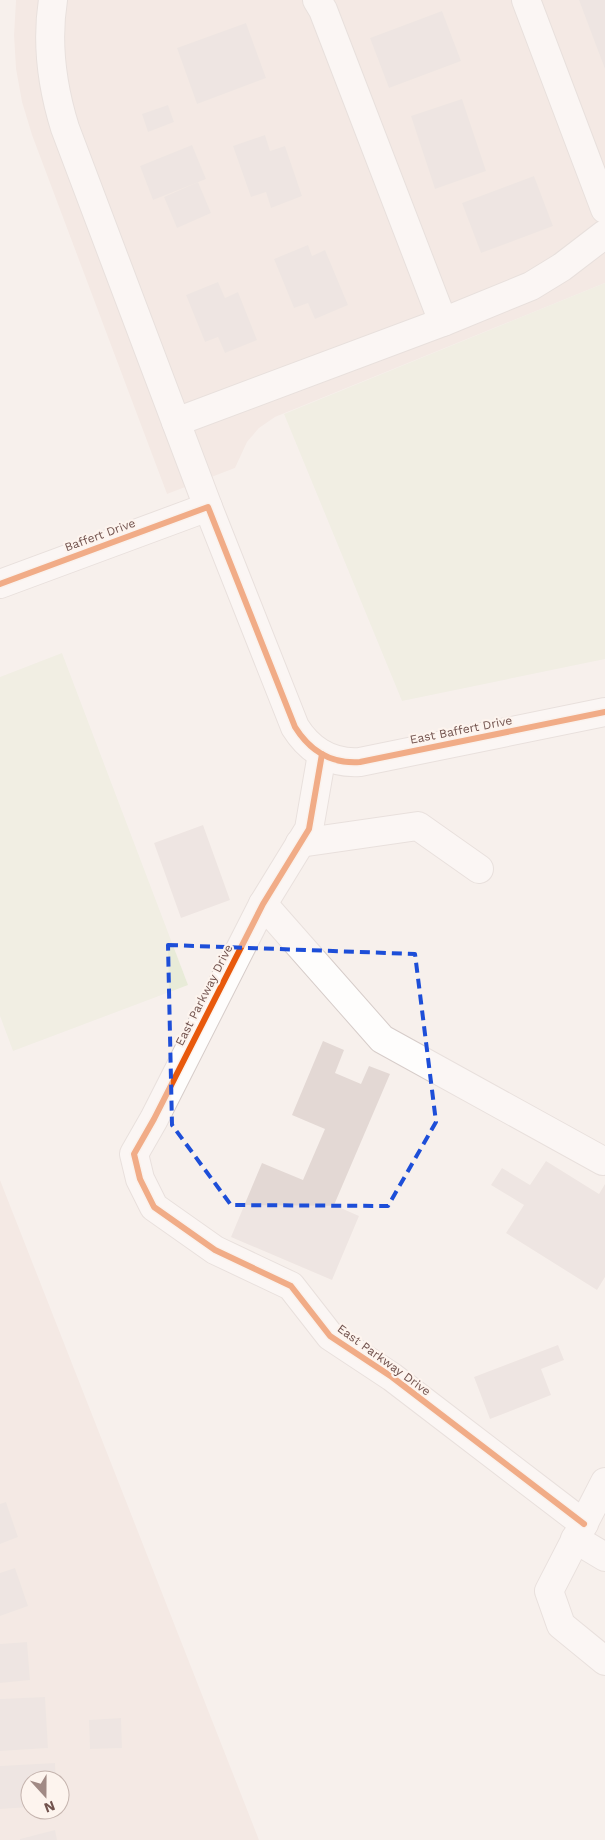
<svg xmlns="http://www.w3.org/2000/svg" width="605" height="1840" viewBox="0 0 605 1840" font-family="'Work Sans',sans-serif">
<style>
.residential{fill:#efe1da;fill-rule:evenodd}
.green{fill:#e8ebd8}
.building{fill:#e3d8d4}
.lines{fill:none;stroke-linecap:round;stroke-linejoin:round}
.minor-casing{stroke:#d6ccc9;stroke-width:30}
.minor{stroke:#fefdfc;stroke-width:28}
.cycleway-casing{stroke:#fdf4ee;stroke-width:9}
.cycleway{stroke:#e8590c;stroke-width:6}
.marked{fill:none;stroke:#1d4ed8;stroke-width:4;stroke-dasharray:10 6;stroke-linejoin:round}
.labels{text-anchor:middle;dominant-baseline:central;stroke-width:4.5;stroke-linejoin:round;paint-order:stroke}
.street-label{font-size:12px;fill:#72534e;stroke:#fdf4ee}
</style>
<rect width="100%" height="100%" fill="#f7f0ec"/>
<!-- residential -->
<g class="residential">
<polygon points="16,0 605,0 605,283 275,417 259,428 247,442 235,468 167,494 32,135 22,102 16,69 14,35"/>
<path d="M0 1180 259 1840H0ZM30 1780H60V1810H30Z"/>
</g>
<!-- green -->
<g class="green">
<polygon points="605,283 605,659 402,701 284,414"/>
<polygon points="62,653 188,985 13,1051 0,1016 0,677"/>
</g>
<!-- building -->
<g class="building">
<polygon points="579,0 605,0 605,69"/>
<polygon points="442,11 461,61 389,88 370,38"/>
<polygon points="246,23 266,78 197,104 177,48"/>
<polygon points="462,99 486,171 435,189 411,116"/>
<polygon points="168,105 174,122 148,132 142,114"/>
<polygon points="265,135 270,151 285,146 302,196 271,208 266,192 251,197 233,146"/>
<polygon points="192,145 206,179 153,200 140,166"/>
<polygon points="534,176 553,226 481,253 462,203"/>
<polygon points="198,182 211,213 177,228 164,197"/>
<polygon points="308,245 312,256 325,250 348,305 315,319 308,303 294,308 274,259"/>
<polygon points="218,282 225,298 238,292 257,340 225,353 218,337 205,342 186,295"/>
<polygon points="203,825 230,900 181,918 154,843"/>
<polygon points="323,1041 344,1050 335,1073 361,1084 369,1066 390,1074 334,1205 359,1216 332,1280 231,1237 262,1163 303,1180 325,1129 292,1115"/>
<polygon points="546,1161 599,1194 605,1184 605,1277 597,1290 506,1233 524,1205 491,1185 502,1168 530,1185"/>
<polygon points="558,1345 564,1360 541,1369 551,1395 490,1419 474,1377"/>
<polygon points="6,1502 18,1537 0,1544 0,1504"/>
<polygon points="15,1568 28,1606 0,1616 0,1573"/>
<polygon points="27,1642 30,1680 0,1683 0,1644"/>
<polygon points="45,1697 48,1748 0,1751 0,1699"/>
<polygon points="121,1718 122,1748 90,1749 89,1720"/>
<polygon points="55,1763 56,1780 30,1780 30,1807 0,1809 0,1766"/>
<polygon points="55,1830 57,1840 20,1840 20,1839"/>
</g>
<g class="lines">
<!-- minor casing -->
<g class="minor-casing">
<g id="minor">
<path d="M53 0C46 44 52 86 65 128L208 507 295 727C310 751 332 764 360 762L605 712"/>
<polyline points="317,0 323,10 443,322"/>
<polyline points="526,0 605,209"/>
<polyline points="176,422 443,322 531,286 562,267 605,234"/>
<polyline points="0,584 208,507"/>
<polyline points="322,754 309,829 263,904 154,1119 134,1154 140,1179 154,1207 215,1250 291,1286 330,1336 392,1377 584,1524"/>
<polyline points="300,843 418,826 479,869"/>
<polyline points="263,904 382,1039 603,1161"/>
<polyline points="605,1482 549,1591 561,1625 605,1661"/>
<polyline points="575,1539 605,1557"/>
</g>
</g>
<!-- minor -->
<use href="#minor" class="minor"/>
<!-- cycleway casing -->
<g class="cycleway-casing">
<g id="cycleway">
<path d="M0 584 208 507 295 727C310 751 332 764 360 762L605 712"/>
<polyline points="322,754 309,829 263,904 154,1119 134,1154 140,1179 154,1207 215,1250 291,1286 330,1336 392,1377 584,1524"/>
</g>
</g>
<!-- cycleway -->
<use href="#cycleway" class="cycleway"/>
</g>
<!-- marked area -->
<path d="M0 0H605V1840H0ZM168 945 415 954 436 1122 388 1206 231 1205 172 1125Z" fill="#f7f0ec" fill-opacity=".55" fill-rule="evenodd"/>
<path class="marked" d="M168 945 415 954 436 1122 388 1206 231 1205 172 1125Z"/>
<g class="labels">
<!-- street labels -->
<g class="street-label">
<text transform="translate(100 535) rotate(-20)">Baffert Drive</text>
<text transform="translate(461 730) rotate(-11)">East Baffert Drive</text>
<text transform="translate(204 995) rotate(-63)">East Parkway Drive</text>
<text transform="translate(384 1360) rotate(36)">East Parkway Drive</text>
</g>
</g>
<!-- north arrow -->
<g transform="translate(45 1795) rotate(159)"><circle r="24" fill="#fdf4ee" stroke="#c5b4ae"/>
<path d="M0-4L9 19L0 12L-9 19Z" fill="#a18a85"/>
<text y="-8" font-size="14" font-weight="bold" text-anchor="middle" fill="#72534e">N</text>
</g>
</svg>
